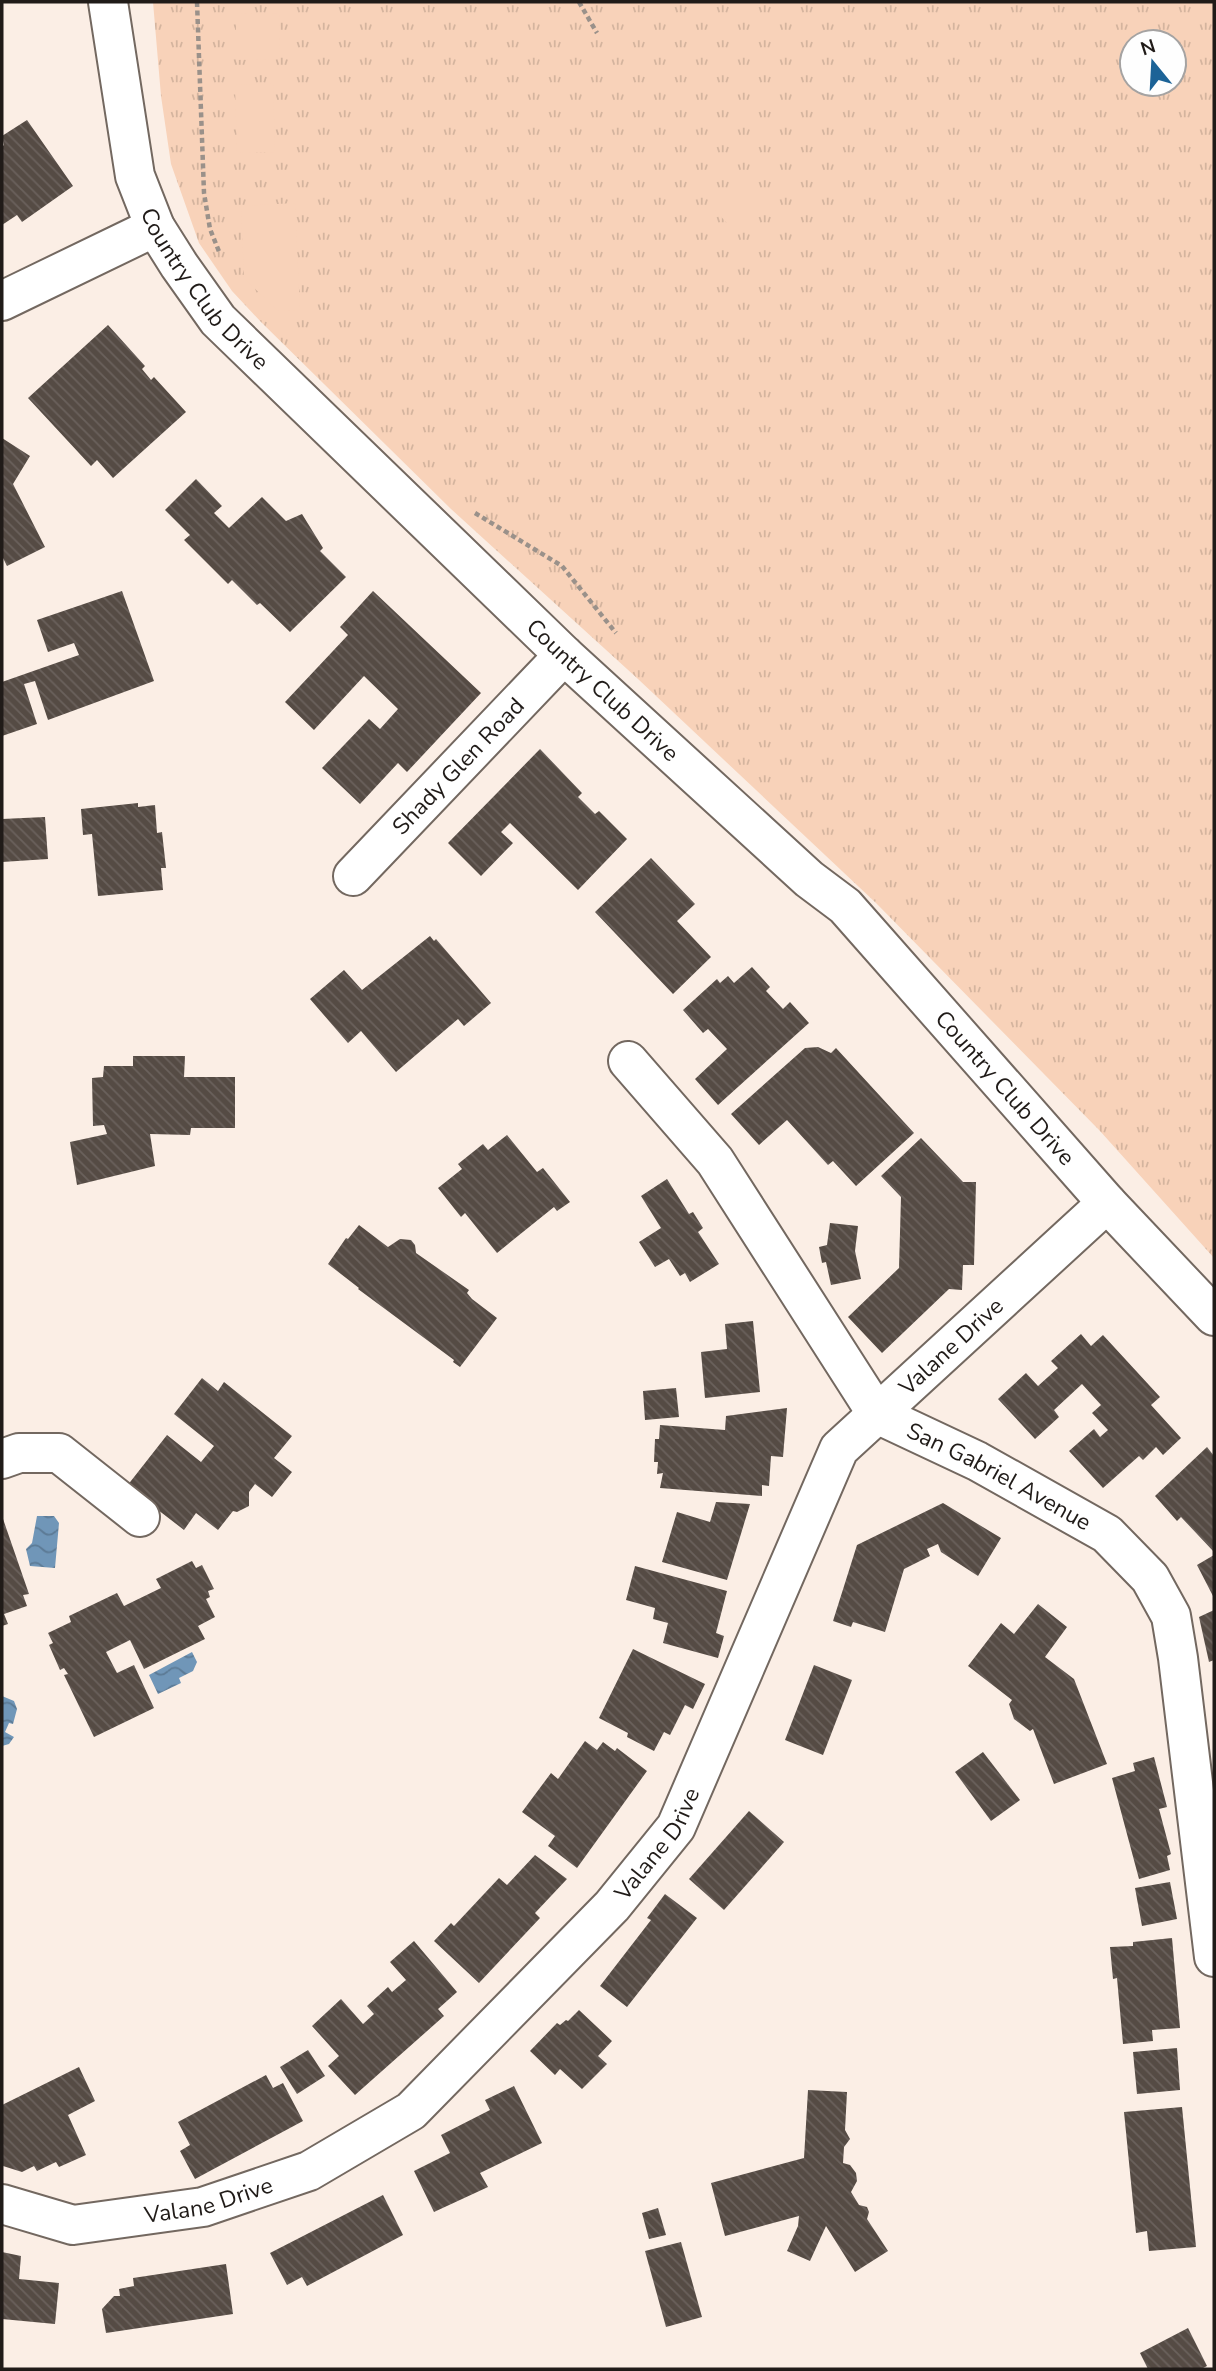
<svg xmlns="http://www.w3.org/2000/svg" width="1216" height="2371" viewBox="0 0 1216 2371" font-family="'Nunito Sans',sans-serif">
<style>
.grass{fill:url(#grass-tufts);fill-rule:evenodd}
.pitch{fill:#f8d2b9}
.water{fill:url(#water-waves)}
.building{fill:url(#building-back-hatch)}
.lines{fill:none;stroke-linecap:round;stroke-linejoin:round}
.minor-casing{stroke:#736860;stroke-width:42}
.path{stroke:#9a918a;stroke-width:4.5;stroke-dasharray:5 3.5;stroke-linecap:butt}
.minor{stroke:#fff;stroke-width:38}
.labels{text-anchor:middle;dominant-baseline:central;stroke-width:7;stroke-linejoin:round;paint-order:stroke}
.street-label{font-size:23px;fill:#201b18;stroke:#fefefe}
</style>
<defs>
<pattern id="grass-tufts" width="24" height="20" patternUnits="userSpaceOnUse" patternTransform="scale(1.75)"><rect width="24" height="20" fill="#f8d2b9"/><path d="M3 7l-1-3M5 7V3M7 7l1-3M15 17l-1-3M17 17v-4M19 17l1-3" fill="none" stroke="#d4b49e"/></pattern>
<pattern id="water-waves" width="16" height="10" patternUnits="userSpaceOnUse" patternTransform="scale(1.75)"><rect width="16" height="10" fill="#7096b8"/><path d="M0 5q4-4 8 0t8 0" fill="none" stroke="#5c7a95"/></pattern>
<pattern id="building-back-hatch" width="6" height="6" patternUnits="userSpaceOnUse" patternTransform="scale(1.75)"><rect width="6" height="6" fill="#554b44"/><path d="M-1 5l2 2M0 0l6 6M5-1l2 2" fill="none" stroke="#6a615c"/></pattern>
</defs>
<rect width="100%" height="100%" fill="#fbeee5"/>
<!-- grass -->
<path class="grass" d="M153 2H1214V1258L1100 1131 876 903 638 679 451 509 261 322 232 291 199 243 171 164 161 96ZM1132 42H1174V84H1132Z"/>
<!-- pitch -->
<g class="pitch">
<polygon points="279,13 280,59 236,60 236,14"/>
<polygon points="273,83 275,152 237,153 235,85"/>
<polygon points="739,187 759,208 734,231 715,210"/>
<polygon points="295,203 300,310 278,311 244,278 241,206"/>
</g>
<!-- water -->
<g class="water">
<polygon points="37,1516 54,1516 59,1523 55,1568 30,1566 26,1549 32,1543"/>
<polygon points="192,1652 197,1662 193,1671 179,1678 181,1683 158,1694 149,1675"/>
<polygon points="2,1696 14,1701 17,1709 13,1724 9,1723 5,1732 14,1737 9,1744 2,1746"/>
</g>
<!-- building -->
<g class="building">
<polygon points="27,120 73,186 22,222 17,215 2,225 2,147 4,145 2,136"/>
<polygon points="108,325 145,366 142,369 151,380 154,377 186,412 113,478 97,460 91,466 28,398"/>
<polygon points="2,438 30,456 13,484 45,547 7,566 2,556"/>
<polygon points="196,479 222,506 214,513 229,528 262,497 286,521 302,514 323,548 320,551 346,577 290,632 260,603 257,605 232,580 228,584 184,540 190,535 165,510"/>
<polygon points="122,591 154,681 48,720 35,681 24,684 37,724 2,736 2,682 79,655 74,643 48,652 37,620"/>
<polygon points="373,591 481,693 407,772 398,763 360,804 322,768 369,719 380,729 398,709 364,676 314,730 285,702 348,635 340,627"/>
<polygon points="540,749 582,793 578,797 595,814 599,811 627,839 578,890 510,823 501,832 513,843 481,876 448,843"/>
<polygon points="138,803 138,807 155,805 157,833 162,832 166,868 161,868 163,890 98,896 92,834 83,835 81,809"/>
<polygon points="45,817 48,859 2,862 2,819"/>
<polygon points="651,858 695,904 677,921 711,957 673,994 595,912"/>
<polygon points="430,936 434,941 436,939 491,1003 464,1026 458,1019 396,1072 361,1031 348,1043 310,999 344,970 362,990"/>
<polygon points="752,967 770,987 766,991 783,1009 790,1002 809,1023 718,1105 695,1079 727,1049 708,1029 703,1033 683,1010 717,979 720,983 728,976 734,983"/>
<polygon points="818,1047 831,1053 836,1048 914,1133 856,1186 833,1161 828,1165 787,1120 759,1145 731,1114 805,1048"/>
<polygon points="133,1056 185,1056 184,1077 235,1077 235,1128 191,1128 190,1135 150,1134 155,1166 77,1185 70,1142 107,1134 104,1125 93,1126 92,1078 103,1077 104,1066 133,1066"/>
<polygon points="507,1135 537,1172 543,1168 570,1202 557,1211 554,1207 497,1253 465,1213 461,1217 438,1188 462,1169 458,1164 483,1144 488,1150"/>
<polygon points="921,1138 963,1182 976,1182 974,1265 963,1265 962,1290 949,1289 882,1353 848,1317 899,1268 901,1197 881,1176"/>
<polygon points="667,1179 689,1214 693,1212 703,1228 698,1232 719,1264 690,1282 685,1273 680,1276 669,1259 655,1267 639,1242 661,1228 641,1196"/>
<polygon points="830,1223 858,1226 855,1251 861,1279 831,1285 826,1262 822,1263 819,1247 827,1245"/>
<polygon points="359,1225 388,1247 400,1239 411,1240 415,1245 416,1253 469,1290 467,1293 472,1299 497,1318 460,1367 453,1362 454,1360 358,1289 359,1288 328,1264 346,1238 348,1239"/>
<polygon points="753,1321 760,1392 705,1398 701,1352 727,1349 725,1324"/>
<polygon points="1081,1334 1091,1346 1103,1335 1160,1397 1151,1405 1181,1438 1163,1455 1156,1447 1143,1460 1139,1456 1103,1488 1069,1451 1094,1429 1100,1437 1108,1430 1092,1413 1101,1405 1082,1384 1054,1410 1059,1417 1035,1439 998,1399 1026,1373 1038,1386 1058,1368 1051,1361"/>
<polygon points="202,1378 218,1391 224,1382 292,1436 274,1458 292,1472 272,1497 255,1484 249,1492 249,1506 237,1512 233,1511 218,1530 196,1513 184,1530 127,1486 167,1435 201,1462 214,1446 174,1414"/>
<polygon points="676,1388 679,1417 645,1420 643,1391"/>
<polygon points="787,1408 783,1457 771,1456 769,1486 762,1485 762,1496 660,1488 663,1473 657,1474 658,1462 654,1462 655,1439 659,1439 660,1425 725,1430 726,1416"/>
<polygon points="1207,1447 1214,1456 1214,1552 1181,1517 1177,1521 1155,1496"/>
<polygon points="716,1502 750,1504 727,1580 662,1562 677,1512 710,1522"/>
<polygon points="943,1503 1001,1538 978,1576 941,1552 938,1544 927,1549 930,1556 904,1569 885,1632 853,1622 851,1627 833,1621 857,1545"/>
<polygon points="2,1516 29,1594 23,1595 27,1606 4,1614 8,1624 2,1626"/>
<polygon points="1214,1555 1214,1598 1197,1565"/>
<polygon points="192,1561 196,1568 202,1565 214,1589 208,1591 210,1597 206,1599 215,1617 198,1626 205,1639 144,1669 130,1640 106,1652 117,1673 134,1665 154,1708 94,1737 64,1675 68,1674 64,1668 60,1670 49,1645 53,1643 48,1633 71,1622 69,1616 117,1593 124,1606 161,1588 156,1579"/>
<polygon points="635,1566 727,1591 716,1633 724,1636 718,1658 663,1643 668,1623 653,1619 655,1608 626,1600"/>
<polygon points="1038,1604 1067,1627 1045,1657 1074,1679 1107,1764 1054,1784 1033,1729 1030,1731 1014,1719 1009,1704 1012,1700 968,1666 1001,1623 1014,1634"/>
<polygon points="1214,1610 1214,1660 1209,1662 1199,1617"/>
<polygon points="633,1649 705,1684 693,1709 685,1705 670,1735 664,1732 654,1751 627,1737 628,1733 599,1718"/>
<polygon points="814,1665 852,1680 823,1755 785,1740"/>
<polygon points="585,1741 597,1750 603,1742 615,1751 617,1748 647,1771 577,1868 548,1846 555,1836 522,1812 551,1773 558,1779"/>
<polygon points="983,1752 1020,1800 991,1821 955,1772"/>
<polygon points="1154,1757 1167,1807 1159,1809 1171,1854 1167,1856 1170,1870 1139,1879 1112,1778 1135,1771 1133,1763"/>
<polygon points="749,1811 784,1842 724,1910 689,1879"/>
<polygon points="535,1855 567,1879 535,1913 540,1918 479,1983 434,1941 451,1923 454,1926 499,1878 507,1885"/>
<polygon points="1170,1882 1177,1919 1142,1926 1135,1888"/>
<polygon points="665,1894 697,1918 627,2007 600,1986 651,1920 647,1918"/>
<polygon points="1172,1938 1180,2028 1152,2030 1153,2041 1123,2044 1117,1978 1113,1979 1110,1947 1133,1946 1133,1942"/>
<polygon points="414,1941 457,1992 438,2009 444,2016 355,2095 328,2066 339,2056 312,2026 341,1999 363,2024 374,2014 367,2006 388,1987 392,1992 406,1980 390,1962"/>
<polygon points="579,2010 612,2041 598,2056 607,2064 582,2089 560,2069 555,2075 530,2051 557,2023 560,2025 566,2020 568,2021"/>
<polygon points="1177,2048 1180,2090 1137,2094 1133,2052"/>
<polygon points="308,2050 325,2076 297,2094 280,2067"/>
<polygon points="79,2067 95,2101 68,2115 86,2155 59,2167 56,2162 37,2171 34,2166 22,2172 3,2166 2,2105"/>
<polygon points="266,2075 273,2088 283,2083 303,2121 195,2179 180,2151 190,2145 178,2122"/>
<polygon points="514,2086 542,2143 480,2173 488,2187 434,2212 414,2171 450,2153 441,2135 490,2110 485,2100"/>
<polygon points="808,2090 847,2092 845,2130 850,2139 844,2147 843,2163 850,2165 856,2173 857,2181 851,2192 859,2205 867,2207 869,2212 867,2219 888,2251 855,2272 826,2226 810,2261 787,2251 798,2226 799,2216 725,2236 711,2183 804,2158"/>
<polygon points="1182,2107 1196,2247 1149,2251 1147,2231 1136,2233 1124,2112"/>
<polygon points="383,2195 403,2235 307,2286 302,2277 287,2285 270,2253"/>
<polygon points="658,2208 666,2235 649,2239 642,2213"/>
<polygon points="681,2242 702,2317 666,2327 645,2251"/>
<polygon points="2,2252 21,2256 19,2279 59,2283 55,2324 2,2319"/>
<polygon points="226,2264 233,2314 106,2333 102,2309 114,2296 120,2296 119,2289 134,2286 133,2278"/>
<polygon points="1188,2328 1207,2366 1201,2369 1148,2369 1140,2353"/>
</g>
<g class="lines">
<!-- minor casing -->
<g class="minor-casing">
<g id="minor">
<path id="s1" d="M108 2 135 176 155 227 179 265 218 320 564 655 809 879 845 906 1107 1203 1214 1316"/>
<polyline points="2,301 155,227"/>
<path id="s2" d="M353 876 564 655"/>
<path id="s3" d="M628 1061 715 1161 877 1414 977 1461 1107 1534 1150 1578 1171 1616 1178 1658 1214 1957"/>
<polyline points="2,1459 19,1453 59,1453 140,1517"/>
<path id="s4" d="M2 2204 73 2225 203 2207 309 2171 411 2111 612 1906 676 1827 839 1449 1107 1203"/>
</g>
</g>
<!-- path -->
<g class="path">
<polyline points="197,2 204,193 210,229 220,254"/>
<polyline points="579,2 597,33"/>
<polyline points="475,513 562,566 616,633"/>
</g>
<!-- minor -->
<use href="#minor" class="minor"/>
</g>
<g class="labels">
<!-- street labels -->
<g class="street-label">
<text stroke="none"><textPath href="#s1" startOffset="310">Country Club Drive</textPath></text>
<text stroke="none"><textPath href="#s1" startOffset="877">Country Club Drive</textPath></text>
<text stroke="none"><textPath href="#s2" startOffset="152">Shady Glen Road</textPath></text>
<text stroke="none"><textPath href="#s1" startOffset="1444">Country Club Drive</textPath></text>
<text stroke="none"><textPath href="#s4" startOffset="1388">Valane Drive</textPath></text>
<text stroke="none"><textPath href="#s3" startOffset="570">San Gabriel Avenue</textPath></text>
<text stroke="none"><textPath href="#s4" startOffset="800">Valane Drive</textPath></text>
<text stroke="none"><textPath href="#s4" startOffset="212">Valane Drive</textPath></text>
</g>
</g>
<!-- border -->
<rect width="1216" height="2371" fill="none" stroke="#201b18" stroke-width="7"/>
<!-- north arrow -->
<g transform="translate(1153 63) rotate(342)"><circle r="33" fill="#fefefe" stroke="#a5a3a2" stroke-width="2"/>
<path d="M0-5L12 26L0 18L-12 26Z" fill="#1c6397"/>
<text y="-10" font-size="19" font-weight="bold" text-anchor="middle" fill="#201b18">N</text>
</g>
</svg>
